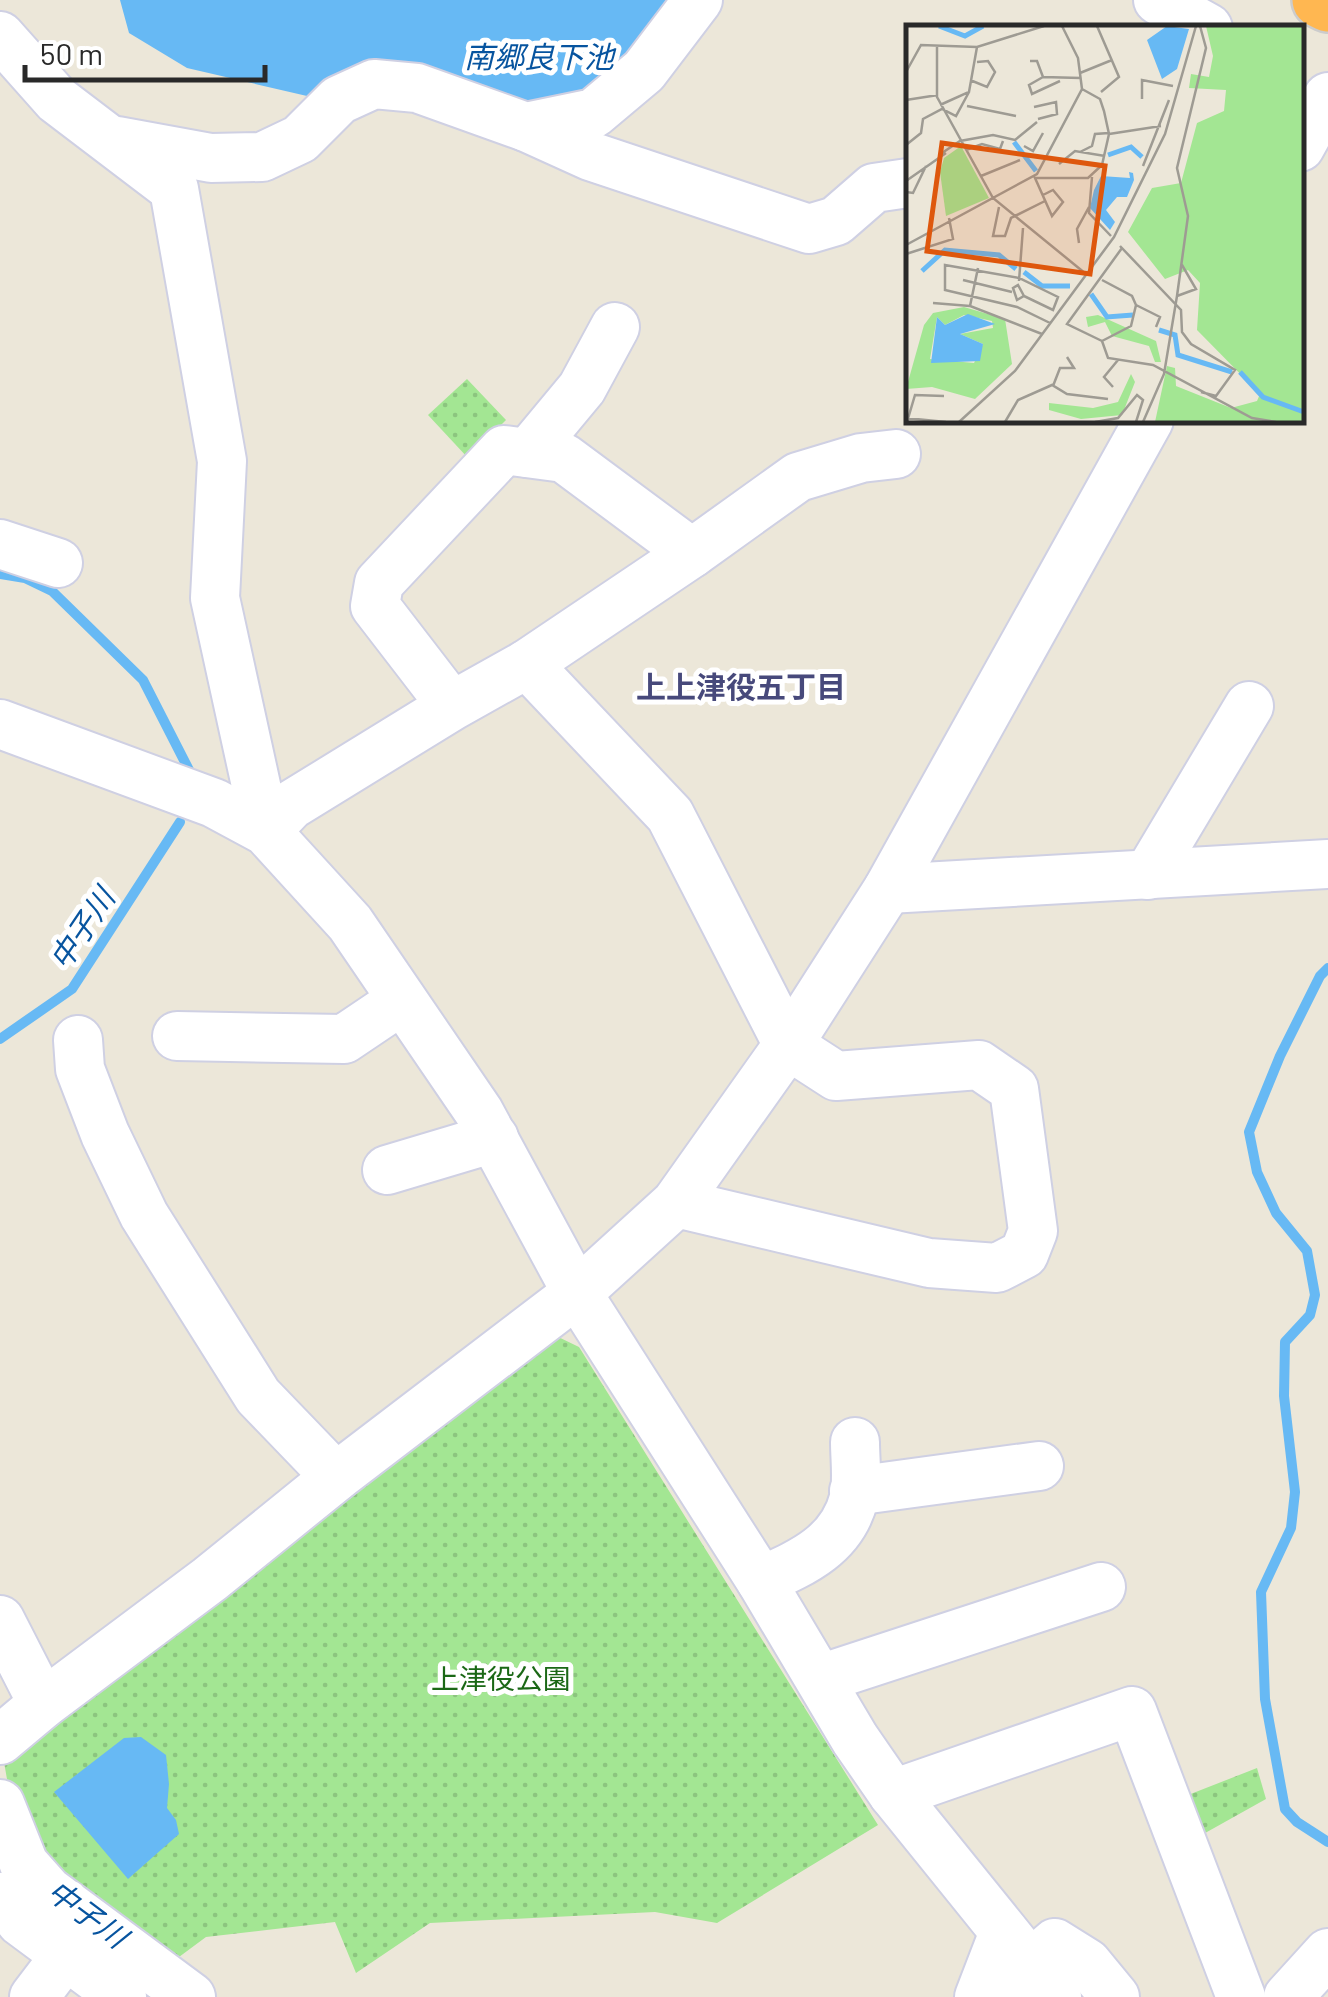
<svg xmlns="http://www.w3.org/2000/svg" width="1328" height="1997" viewBox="0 0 1328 1997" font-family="Barlow,'Noto Sans JP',sans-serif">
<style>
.park{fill:url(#park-dots)}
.water{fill:#67b9f4}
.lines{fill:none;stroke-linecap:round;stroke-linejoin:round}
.stream{stroke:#67b9f4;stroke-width:10}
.minor-casing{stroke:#cfd0e3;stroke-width:52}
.highway-casing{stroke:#ccc;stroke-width:60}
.minor{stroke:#fff;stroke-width:48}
.highway{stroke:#ffb751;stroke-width:55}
.labels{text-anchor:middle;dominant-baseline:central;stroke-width:10;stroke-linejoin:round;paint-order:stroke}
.park-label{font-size:28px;fill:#1b6816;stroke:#fff}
.water-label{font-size:30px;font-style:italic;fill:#07549f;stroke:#fff}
.neighbourhood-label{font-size:30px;font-weight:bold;fill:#47497b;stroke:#fff}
.inset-river{fill:none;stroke:#67b9f4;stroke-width:5}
.inset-road{fill:none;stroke:#9e9b93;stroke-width:2.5}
.view{fill:#de570d;fill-opacity:0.15;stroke:#de570d;stroke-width:5}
.inset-edge{fill:none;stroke:#292929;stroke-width:5}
</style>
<defs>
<pattern id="park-dots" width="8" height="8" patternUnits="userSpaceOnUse" patternTransform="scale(2.5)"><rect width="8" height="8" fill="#a3e693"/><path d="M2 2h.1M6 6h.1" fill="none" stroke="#8cc57f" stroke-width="1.8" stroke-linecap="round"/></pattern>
</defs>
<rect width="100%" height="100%" fill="#ece7d9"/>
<!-- park -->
<g class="park">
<polygon points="467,379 506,420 468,458 428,415"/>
<polygon points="550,1333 579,1347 878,1825 717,1923 655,1912 430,1923 356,1973 335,1922 206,1937 179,1957 41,1859 11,1802 4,1762"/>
<polygon points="1257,1768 1266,1799 1198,1837 1183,1797"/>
</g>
<!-- water -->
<g class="water">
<polygon points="120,0 686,0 628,71 539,115 329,95 307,96 187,68 129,33"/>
<polygon points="141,1737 166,1755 169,1784 167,1808 176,1820 179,1834 128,1879 54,1792 124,1738"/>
</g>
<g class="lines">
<!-- stream -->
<g class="stream">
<polyline points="0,574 25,578 52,591 143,680 189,770"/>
<polyline points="1328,968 1320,976 1280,1056 1249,1132 1257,1172 1276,1213 1307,1251 1315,1295 1310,1315 1285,1342 1284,1396 1295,1492 1291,1528 1261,1592 1265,1699 1285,1809 1297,1822 1328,1842"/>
<polyline points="0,1039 72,989 180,822"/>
</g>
<!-- minor casing -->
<g class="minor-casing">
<g id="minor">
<polyline points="1158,0 1208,28"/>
<polyline points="0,36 57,100 174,189 222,461 215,598 266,831"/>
<polyline points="526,127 590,156 809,229 836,221 874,188 908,183"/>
<polyline points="118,141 211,158 262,157 300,139 339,100 374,84 417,88 526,127 594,113 644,71 698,0"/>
<polyline points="1300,147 1328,97"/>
<polyline points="528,453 582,388 615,327"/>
<polyline points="0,544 58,563"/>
<polyline points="692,553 798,477 861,458 896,454"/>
<polyline points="527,664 670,815 788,1045 836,1076 979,1065 1014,1089 1033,1231 1024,1254 997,1268 929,1263 676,1203"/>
<polyline points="0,724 214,803 266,831 350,923 479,1112 577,1293 761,1581 855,1739 893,1794 1057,1997"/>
<polyline points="266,831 291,805 452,706 527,664 692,553 564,458 504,450 379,583 375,606 452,706"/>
<polyline points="1148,875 1249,706"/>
<polyline points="888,889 1328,864"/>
<polyline points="177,1036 344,1039 402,1000"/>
<polyline points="78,1040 80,1069 105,1134 144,1215 258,1396 336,1477"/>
<polyline points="387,1170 494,1138"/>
<polyline points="854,1491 1039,1466"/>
<path d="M761 1581C801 1563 842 1546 854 1498 858 1482 855 1459 855 1442"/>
<polyline points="0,1620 43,1704"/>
<polyline points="820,1679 1101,1587"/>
<polyline points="0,1740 43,1704 210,1579 336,1477 577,1293 676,1203 788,1045 888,889 1149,420"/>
<polyline points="893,1794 1132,1711 1241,1997"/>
<polyline points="0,1804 24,1864 48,1891 191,1997"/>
<polyline points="0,1897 21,1922 122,1997"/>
<polyline points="1023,1994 1030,1965 1055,1943 1087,1963 1115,1997"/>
<polyline points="34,1997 66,1955"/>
<polyline points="979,1997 1004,1932"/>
<polyline points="1288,1997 1328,1953"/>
</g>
</g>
<!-- highway casing -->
<g class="highway-casing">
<polyline id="highway" points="1320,0 1328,4"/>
</g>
<!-- minor -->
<use href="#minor" class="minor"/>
<!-- highway -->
<use href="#highway" class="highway"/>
</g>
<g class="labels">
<!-- park labels -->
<g class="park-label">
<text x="501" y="1678">上津役公園</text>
</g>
<!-- water labels -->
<g class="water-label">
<text x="539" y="56">南郷良下池</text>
<text transform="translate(81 928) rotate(-56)">中子川</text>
<text transform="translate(88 1913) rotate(37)">中子川</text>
</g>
<!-- neighbourhood labels -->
<g class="neighbourhood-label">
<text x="741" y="686">上上津役五丁目</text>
</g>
</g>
<!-- overview -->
<g transform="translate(906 25)">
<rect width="398" height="398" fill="#ece7d9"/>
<path d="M300 1H397V397H249L261 341 269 343 270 361 325 383 351 376 354 369 291 305 294 258 282 245 259 254 222 207 246 163 275 158 291 98 318 86 320 65 283 63 285 49 303 52 307 31ZM58 282 99 294 106 339 69 374 26 362 0 364 18 300 27 288ZM58 290 86 296 87 303 54 309 77 319 68 338 24 334 31 292 39 300ZM192 290 250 316 255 337H249L243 321 206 311 199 297 182 302 180 292ZM225 349 229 357 216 390 175 394 143 385V378L187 383 212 377Z" fill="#a3e693" fill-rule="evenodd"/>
<path d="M55 121 83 173 40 191 34 147 38 133Z" fill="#a3e693"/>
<path d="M261 1 283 4 271 44 256 54 241 15ZM223 147 227 148 228 155 221 172H211L200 185 209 197 204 205 184 183 188 165 195 151 224 153ZM62 289 89 299 54 309 77 319 74 336 25 338 31 292 39 300Z" fill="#67b9f4"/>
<path class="inset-river" d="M33 1 59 11 77 1M108 117 130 146M202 130 225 122 236 132M16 246 39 225 93 230 110 244M118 247 136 261H164M185 269 201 292 227 290M253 305 269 310 272 330 326 347M334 347 357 372 398 387"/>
<path class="inset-road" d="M191 1 213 52 195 67M31 20V72L87 173 180 249M124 36H131L137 52 175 53M0 47 15 20 71 22 138 1M174 48 206 35M137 52 123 60 126 69 154 56M64 55 81 62 89 47 82 36 71 37M236 74V55L267 61M0 75 32 70M34 80 63 67 71 22M61 81 110 91M128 82 150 77 151 89 132 94M203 109 255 101M0 120 15 108 17 94 36 84 50 91 63 67M118 121 127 126 137 108M60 125 76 119 94 124 97 116M174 127 186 121 189 109 203 108M33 130 54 116 87 110 109 115 131 97M153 139 169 126 199 131M237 141 263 75M75 151 114 135M186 152 183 188 205 211M0 156 40 128M0 167 7 168 20 141M137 170 147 165 157 177 146 191 129 153H182L196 140 203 109 198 86 194 74 176 64M93 182 87 211H99L105 193 139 176M173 218 171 204 183 182M0 220 131 149 176 64 172 33 156 1M214 221 275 285 276 307 285 319 329 345 310 371 295 367M0 229 47 214 43 193M72 243 64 281 136 309M57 255 106 267M196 255 226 271 230 280 225 301 196 316M113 256 117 203M118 271 112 260 107 263 111 275 118 271 147 285 152 272 113 253 39 240V265L111 282 144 298M271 271 282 191 271 143 300 23 294 1M27 278 64 281M230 280 254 292 250 302M196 316 202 333 247 340 346 393 370 397M196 316 161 299 216 223M147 361 154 343H168L161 332M207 362 198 352 212 335M0 393 40 397M1 397 9 370 38 371M53 397 109 346 208 212 259 109 290 1M99 397 112 375 146 360 161 369 202 374M189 397 212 393 231 370 237 375 230 397M237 397 258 349 271 271 290 264 276 240"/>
<path class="view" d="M36 118 199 141 184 249 21 226Z"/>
<rect width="398" height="398" class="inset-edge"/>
</g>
<!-- scale -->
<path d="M25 65v15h240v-15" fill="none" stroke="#292929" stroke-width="5"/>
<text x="40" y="65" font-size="30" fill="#292929" stroke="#ffffff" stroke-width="8" paint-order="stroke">50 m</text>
</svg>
